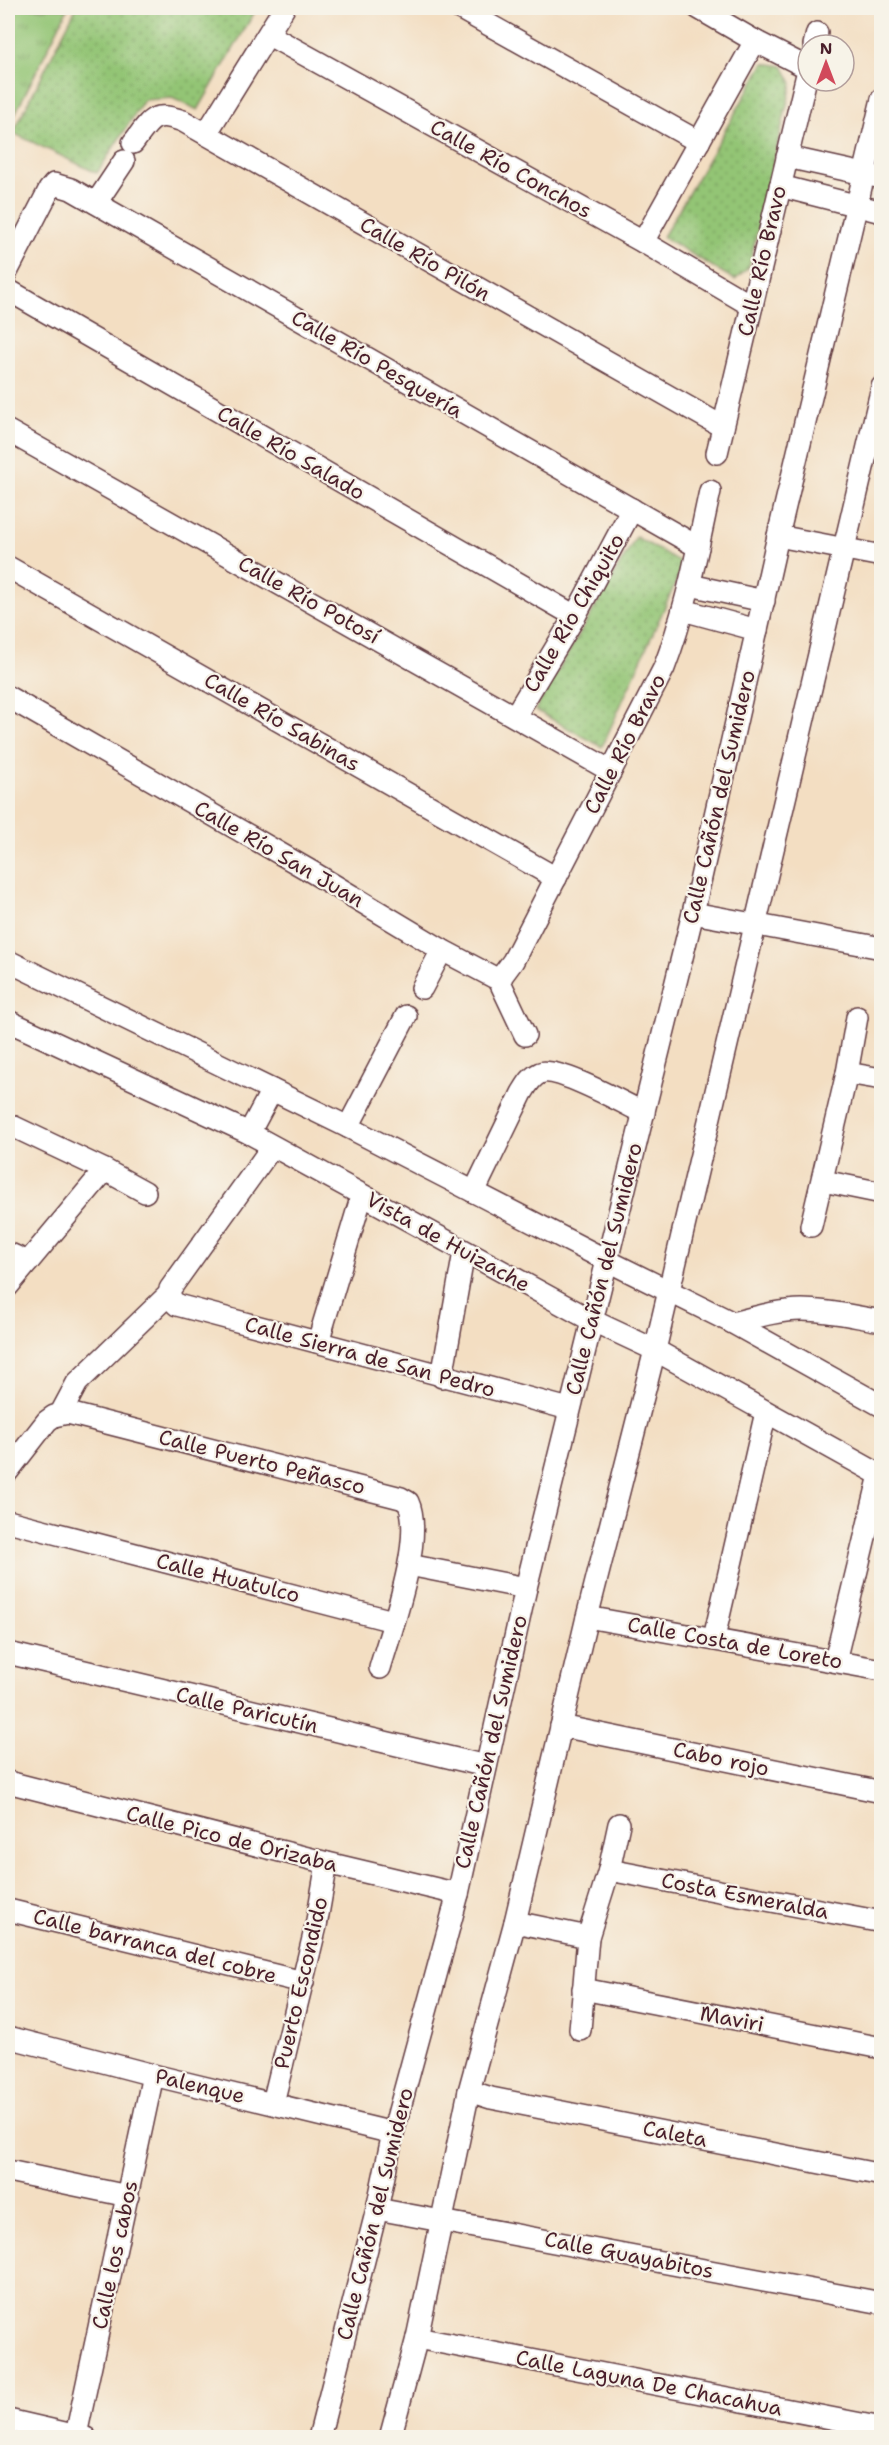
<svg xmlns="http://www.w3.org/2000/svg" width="889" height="2445" viewBox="0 0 889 2445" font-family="'Shantell Sans',sans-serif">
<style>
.grass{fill:url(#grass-tufts);stroke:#6e7250;stroke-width:1.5}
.park{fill:url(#park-dots);stroke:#6e7250;stroke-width:1.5}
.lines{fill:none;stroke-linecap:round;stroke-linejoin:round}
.minor-casing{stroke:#633c42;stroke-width:24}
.minor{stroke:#fff;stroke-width:21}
.labels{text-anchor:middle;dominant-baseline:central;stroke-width:4.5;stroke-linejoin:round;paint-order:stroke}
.street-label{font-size:21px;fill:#4a1f2b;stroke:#f7f3e8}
</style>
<defs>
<pattern id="grass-tufts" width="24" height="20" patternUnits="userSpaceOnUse" patternTransform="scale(1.5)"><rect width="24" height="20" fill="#93c575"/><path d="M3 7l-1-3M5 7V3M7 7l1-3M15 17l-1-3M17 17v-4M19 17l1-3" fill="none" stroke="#7a9f60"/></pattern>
<pattern id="park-dots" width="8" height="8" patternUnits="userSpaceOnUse" patternTransform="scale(1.5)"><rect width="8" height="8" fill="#93c575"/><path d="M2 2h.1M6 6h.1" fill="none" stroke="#7a9f60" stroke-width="1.8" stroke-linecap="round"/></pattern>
</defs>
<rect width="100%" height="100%" fill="#f7f3e8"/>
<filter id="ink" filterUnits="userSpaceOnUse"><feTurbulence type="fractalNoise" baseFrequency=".0167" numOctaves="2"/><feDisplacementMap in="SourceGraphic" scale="12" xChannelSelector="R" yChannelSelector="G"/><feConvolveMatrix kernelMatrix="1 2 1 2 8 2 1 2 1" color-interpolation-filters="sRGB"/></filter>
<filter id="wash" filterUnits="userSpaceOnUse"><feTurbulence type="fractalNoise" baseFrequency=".008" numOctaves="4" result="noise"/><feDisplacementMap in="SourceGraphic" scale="24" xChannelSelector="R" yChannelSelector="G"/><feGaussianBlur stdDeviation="1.35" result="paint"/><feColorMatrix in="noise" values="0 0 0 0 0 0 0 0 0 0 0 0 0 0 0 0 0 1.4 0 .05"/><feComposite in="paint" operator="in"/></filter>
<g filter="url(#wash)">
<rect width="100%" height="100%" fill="#f3dec2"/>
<!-- grass -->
<polygon class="grass" points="8,8 68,8 8,128"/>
<!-- park -->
<g class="park">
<polygon points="76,8 257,8 198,110 172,98 144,100 97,173 13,133"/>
<polygon points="764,63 783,66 792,83 749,267 735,280 663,237"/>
<polygon points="636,537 684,564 602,747 535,710"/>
</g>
</g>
<g filter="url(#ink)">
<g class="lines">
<!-- minor casing -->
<g class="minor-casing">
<g id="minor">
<polyline points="459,8 699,142"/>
<polyline points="698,8 755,41 808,68"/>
<polyline points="269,35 643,242 752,306"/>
<polyline points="814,45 817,33"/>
<polyline points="206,134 284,8"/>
<path d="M133 143C151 120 152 110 183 121L723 427"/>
<polyline points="787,157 882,178"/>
<polyline points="780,186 882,212"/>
<polyline points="96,203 124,161"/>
<polyline points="643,242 755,41"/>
<polyline points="8,270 49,190 54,184 71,189 698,547"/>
<polyline points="8,290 575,616"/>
<polyline points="8,431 611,771"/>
<polyline points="717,453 808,70"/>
<polyline points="778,536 882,556"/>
<polyline points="8,567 556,878"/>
<polyline points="690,585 764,601"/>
<polyline points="683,610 757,630"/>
<polyline points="8,697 312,872 442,950 499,980 525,1035"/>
<polyline points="515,716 575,616 632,509"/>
<polyline points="693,913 882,948"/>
<polyline points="8,961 348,1127 606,1260 733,1323 882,1406"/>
<path d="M499 980 513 961 664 668C686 611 697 551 710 491"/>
<polyline points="422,988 442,950"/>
<polyline points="8,1021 249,1133 591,1320 655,1350 882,1476"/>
<polyline points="847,1073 882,1079"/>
<polyline points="8,1124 105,1170 145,1192"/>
<polyline points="348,1127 406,1016"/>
<polyline points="249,1133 272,1090"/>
<polyline points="272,1147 170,1289 170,1298 177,1305 569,1409"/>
<polyline points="823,1181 882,1193"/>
<path d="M474 1192 522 1093C527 1085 531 1077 540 1073 557 1066 625 1104 644 1113"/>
<polyline points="811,1226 847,1073 857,1017"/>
<polyline points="8,1253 28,1262"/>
<polyline points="8,1286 105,1170"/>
<path d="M733 1323C756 1317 779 1310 802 1310 829 1310 856 1317 882 1321"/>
<polyline points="318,1342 362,1195"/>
<polyline points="442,1377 464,1252"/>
<polyline points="61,1413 77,1383 169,1294"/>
<path d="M8 1471 47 1421 54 1416 68 1413 401 1498 408 1502C425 1538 391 1630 380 1668"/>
<polyline points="8,1521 393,1621"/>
<polyline points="409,1565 526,1588"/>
<polyline points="587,1617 882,1670"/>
<polyline points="714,1638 766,1412"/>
<polyline points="8,1653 486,1766"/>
<polyline points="835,1661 880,1475"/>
<polyline points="561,1726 882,1792"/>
<polyline points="8,1782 327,1863 458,1894"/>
<polyline points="609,1870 882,1922"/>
<polyline points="8,1910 303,1982"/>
<polyline points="515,1922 588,1937"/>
<polyline points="583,1989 882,2048"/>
<polyline points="580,2030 588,1937 609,1870 619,1824"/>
<polyline points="8,2037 153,2075 393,2133"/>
<polyline points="469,2091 491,2098 882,2175"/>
<polyline points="273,2103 316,1926 327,1863"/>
<polyline points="8,2171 128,2196"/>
<polyline points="377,2209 882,2303"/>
<polyline points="417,2338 882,2428"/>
<polyline points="8,2420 86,2438"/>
<polyline points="76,2435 153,2075"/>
<polyline points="319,2438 377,2209 393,2133 458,1894 526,1588 693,913 778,536 882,99"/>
<polyline points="390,2438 417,2338 469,2091 515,1922 587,1617 655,1350 882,387"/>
</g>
</g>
<!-- minor -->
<use href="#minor" class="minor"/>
</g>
</g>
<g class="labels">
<!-- street labels -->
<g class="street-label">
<text transform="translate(511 169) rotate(29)">Calle Río Conchos</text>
<text transform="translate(425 259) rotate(30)">Calle Río Pilón</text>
<text transform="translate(762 261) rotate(-77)">Calle Río Bravo</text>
<text transform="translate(377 364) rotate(30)">Calle Río Pesquería</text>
<text transform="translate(291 453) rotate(30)">Calle Río Salado</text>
<text transform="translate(309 600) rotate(29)">Calle Río Potosí</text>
<text transform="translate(574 613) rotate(-60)">Calle Río Chiquito</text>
<text transform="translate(282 722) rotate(30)">Calle Río Sabinas</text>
<text transform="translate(625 744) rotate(-63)">Calle Río Bravo</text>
<text transform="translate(719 797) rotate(-77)">Calle Cañón del Sumidero</text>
<text transform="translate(279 854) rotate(30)">Calle Río San Juan</text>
<text transform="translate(448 1242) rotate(29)">Vista de Huizache</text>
<text transform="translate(604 1269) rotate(-76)">Calle Cañón del Sumidero</text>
<text transform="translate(370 1357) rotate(15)">Calle Sierra de San Pedro</text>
<text transform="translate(262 1462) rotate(14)">Calle Puerto Peñasco</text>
<text transform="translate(228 1578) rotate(14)">Calle Huatulco</text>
<text transform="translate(735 1643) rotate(10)">Calle Costa de Loreto</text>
<text transform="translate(247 1710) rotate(13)">Calle Paricutín</text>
<text transform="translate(491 1742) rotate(-77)">Calle Cañón del Sumidero</text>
<text transform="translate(721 1759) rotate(12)">Cabo rojo</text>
<text transform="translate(232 1839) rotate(14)">Calle Pico de Orizaba</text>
<text transform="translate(745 1896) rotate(11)">Costa Esmeralda</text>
<text transform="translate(155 1946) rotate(14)">Calle barranca del cobre</text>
<text transform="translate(301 1983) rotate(-77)">Puerto Escondido</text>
<text transform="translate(732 2019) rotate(11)">Maviri</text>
<text transform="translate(200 2086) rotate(13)">Palenque</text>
<text transform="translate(675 2134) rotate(11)">Caleta</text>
<text transform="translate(375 2214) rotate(-76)">Calle Cañón del Sumidero</text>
<text transform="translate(115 2255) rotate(-78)">Calle los cabos</text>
<text transform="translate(629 2255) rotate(11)">Calle Guayabitos</text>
<text transform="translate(649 2383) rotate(11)">Calle Laguna De Chacahua</text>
</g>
</g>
<!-- margin -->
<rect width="889" height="2445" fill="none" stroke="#f7f3e8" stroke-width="30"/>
<!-- north arrow -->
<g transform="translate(826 63)"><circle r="28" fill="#f7f3e8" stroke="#b29e9c" stroke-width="1.5"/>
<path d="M0-4.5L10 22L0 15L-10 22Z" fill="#d1495b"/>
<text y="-9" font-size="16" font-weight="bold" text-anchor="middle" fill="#4a1f2b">N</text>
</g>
</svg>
